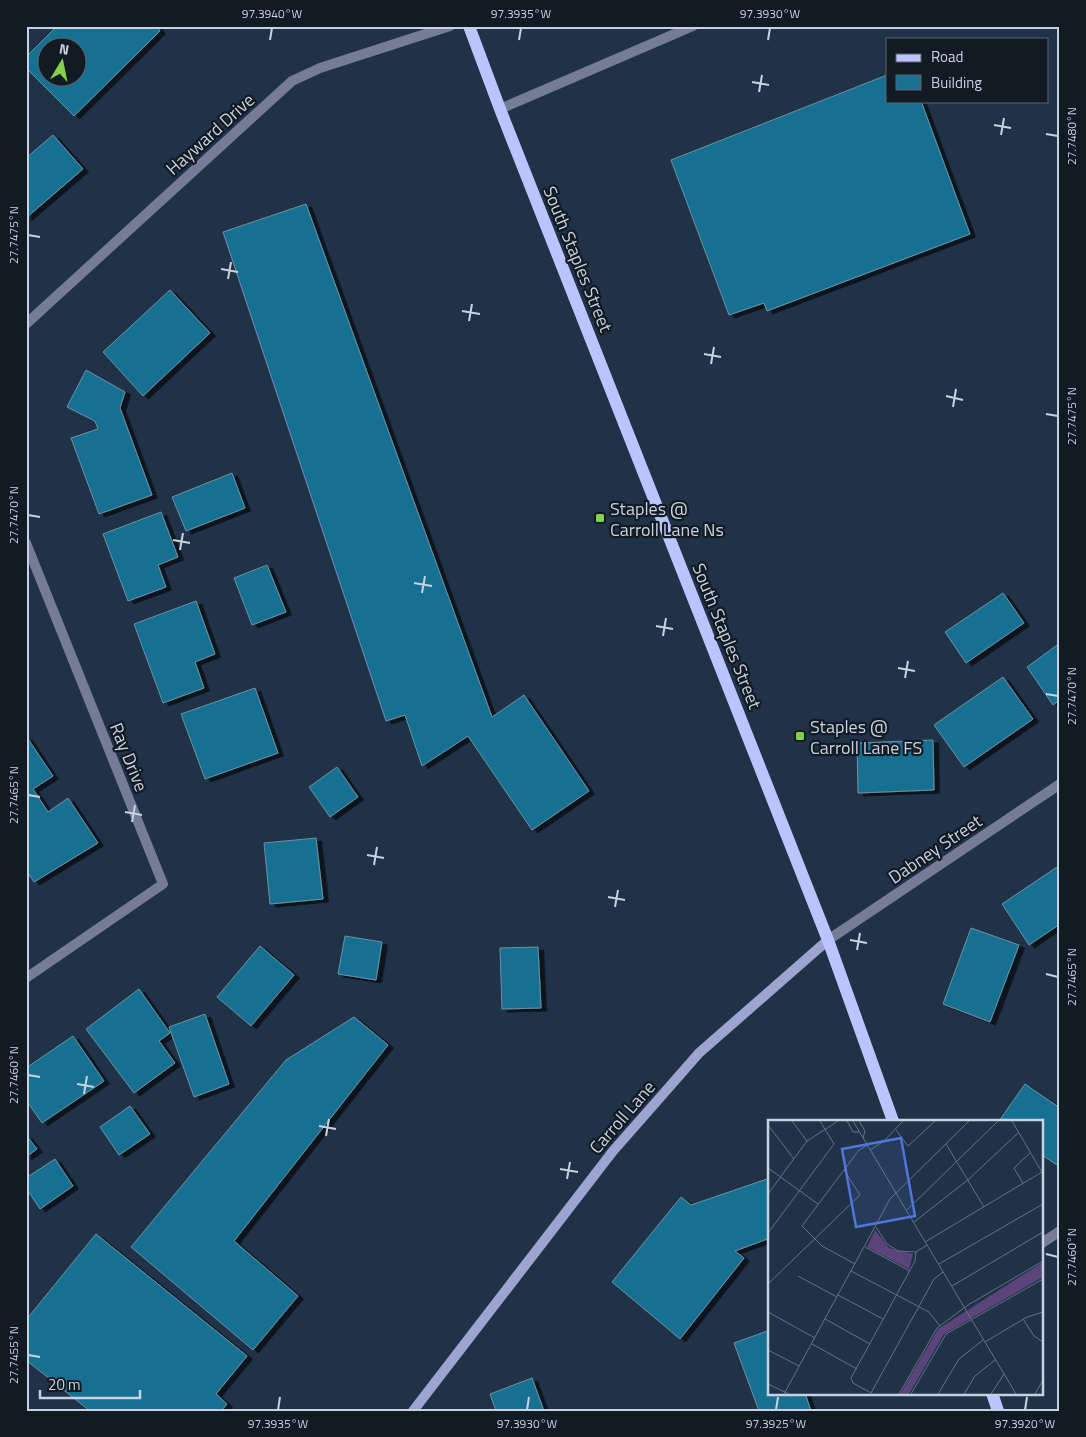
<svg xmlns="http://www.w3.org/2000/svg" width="1086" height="1437" viewBox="0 0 1086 1437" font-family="'Titillium Web',sans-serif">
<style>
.building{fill:#197091;stroke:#6e91a2;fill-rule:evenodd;filter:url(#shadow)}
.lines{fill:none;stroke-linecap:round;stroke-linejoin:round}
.street{stroke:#767b96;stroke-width:10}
.secondary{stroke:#9da4cf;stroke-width:10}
.primary{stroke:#bbc4fc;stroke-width:12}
.ticks{fill:none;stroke:#c7d2e0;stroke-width:2}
.poi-dot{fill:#86cf4b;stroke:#121a24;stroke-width:2}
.labels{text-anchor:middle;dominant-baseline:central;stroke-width:4.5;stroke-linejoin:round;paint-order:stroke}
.street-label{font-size:18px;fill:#c7d2e0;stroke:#121a24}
.poi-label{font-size:18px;fill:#c7d2e0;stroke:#121a24;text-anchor:start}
.inset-road{fill:none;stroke:#637285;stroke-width:1}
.view{fill:#5076da;fill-opacity:0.15;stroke:#5076da;stroke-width:2.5}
.inset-edge{fill:none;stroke:#c7d2e0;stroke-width:2.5}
.neatline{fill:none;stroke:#c7d2e0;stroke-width:2}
.ticks-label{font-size:12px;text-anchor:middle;fill:#c7d2e0}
</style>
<defs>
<filter id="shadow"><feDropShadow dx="5.5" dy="3" stdDeviation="0" flood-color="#0009"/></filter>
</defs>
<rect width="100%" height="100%" fill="#203248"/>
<!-- building -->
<g class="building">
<path d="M57 26H156L160 31 74 116 26 68V57ZM48 48H78V78H48Z"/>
<polygon points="887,75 887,101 921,101 970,234 767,311 764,303 729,315 671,160"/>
<polygon points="53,135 83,169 26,218 26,158"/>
<polygon points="306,204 492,717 524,695 589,791 532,830 468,736 422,766 405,715 386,721 223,232"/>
<polygon points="170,290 210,333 143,396 103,352"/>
<polygon points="86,370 125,392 120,408 152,495 99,514 71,438 98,429 95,421 67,407"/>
<polygon points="232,473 245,508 186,531 172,497"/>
<polygon points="161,512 178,557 158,565 166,587 128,601 103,534"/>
<polygon points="267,565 286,612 252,625 234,578"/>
<polygon points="1003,593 1024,623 966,663 945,632"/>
<polygon points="196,601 215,654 195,662 204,688 163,703 134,624"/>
<polygon points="1060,643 1060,700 1053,705 1027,667"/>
<polygon points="1003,677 1033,719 964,767 934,725"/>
<polygon points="255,688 278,753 205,779 181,714"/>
<polygon points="26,736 53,776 33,789 48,812 68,798 98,843 34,882 26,870"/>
<polygon points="933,740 934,790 858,793 857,743"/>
<polygon points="337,767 358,797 330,817 309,787"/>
<polygon points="316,838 323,899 270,904 264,843"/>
<polygon points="1060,865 1060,924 1029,945 1002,904"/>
<polygon points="971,928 1019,945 990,1022 943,1004"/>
<polygon points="345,936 382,942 376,980 338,974"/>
<polygon points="260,946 294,975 251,1026 217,997"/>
<polygon points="538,947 541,1008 502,1009 500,948"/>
<polygon points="139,989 170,1033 159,1041 175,1063 134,1093 86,1029"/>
<polygon points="205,1014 229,1084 194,1097 169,1027"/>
<polygon points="354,1017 388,1045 234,1241 298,1296 253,1350 131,1247 286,1060"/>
<polygon points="73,1036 104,1081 42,1123 26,1100 26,1068"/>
<polygon points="1025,1084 1060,1108 1060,1167 1042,1155 1042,1121 999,1121"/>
<polygon points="130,1106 150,1134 119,1155 100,1127"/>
<polygon points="26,1135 37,1149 26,1157"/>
<polygon points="55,1159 73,1186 40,1209 26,1188 26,1178"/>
<polygon points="770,1178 770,1238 735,1251 744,1258 680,1339 612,1282 681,1197 691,1205"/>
<polygon points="96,1234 247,1356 216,1394 227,1404 221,1411 90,1411 26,1360 26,1320"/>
<polygon points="770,1330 770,1393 805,1393 811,1411 759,1411 734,1343"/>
<polygon points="532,1378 544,1411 496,1411 490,1394"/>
</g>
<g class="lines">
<!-- street -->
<g class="street">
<polyline points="500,109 693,26"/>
<polyline points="26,324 292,81 320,68 450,26"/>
<polyline points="26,543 163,884 26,978"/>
<polyline points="828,940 1060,784"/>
<polyline points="1042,1243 1060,1231"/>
</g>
<!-- secondary -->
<polyline class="secondary" points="413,1411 613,1151 657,1101 699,1053 828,940"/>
<!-- primary -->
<g class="primary">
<polyline points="469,26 500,109 828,940 893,1121"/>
<polyline points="992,1393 998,1411"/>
</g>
</g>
<!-- ticks -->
<path class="ticks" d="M270 40 272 28M519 40 521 28M768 40 770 28M752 82 769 85M759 92 762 75M994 125 1011 128M1046 134 1058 136M1001 135 1004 118M28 235 40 237M221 269 238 272M228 279 231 262M462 311 480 314M469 321 472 304M704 354 721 357M711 364 714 347M946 396 963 400M953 407 956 389M1046 414 1058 416M28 515 40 517M173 540 190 543M180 550 183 533M414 583 432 586M422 593 425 576M656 626 673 629M663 636 666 618M898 668 915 671M905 678 908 661M1046 694 1058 696M28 795 40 797M125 812 142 815M132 822 135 805M367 855 384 858M374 865 377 847M608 897 625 900M615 907 618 890M850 940 867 943M857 950 860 933M1046 974 1058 977M28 1075 40 1077M77 1084 94 1087M84 1094 87 1076M319 1126 336 1129M326 1136 329 1119M560 1169 578 1172M567 1179 570 1162M1046 1254 1058 1257M28 1355 40 1357M278 1410 280 1397M527 1410 529 1397M776 1410 778 1397M1025 1410 1027 1397"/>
<!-- markers -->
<g class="poi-dot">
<rect x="595" y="513" width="10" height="10" rx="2.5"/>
<rect x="795" y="731" width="10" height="10" rx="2.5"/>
</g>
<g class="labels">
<!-- street labels -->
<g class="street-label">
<text transform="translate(210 134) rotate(-42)">Hayward Drive</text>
<text transform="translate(578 259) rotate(68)">South Staples Street</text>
<text transform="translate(727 636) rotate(68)">South Staples Street</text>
<text transform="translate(129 757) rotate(68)">Ray Drive</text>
<text transform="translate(935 849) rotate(-34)">Dabney Street</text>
<text transform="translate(622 1117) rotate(-49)">Carroll Lane</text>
</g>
<!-- poi labels -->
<g class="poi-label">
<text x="610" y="508">Staples @<tspan x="610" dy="21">Carroll Lane Ns</tspan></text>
<text x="810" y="726">Staples @<tspan x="810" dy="21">Carroll Lane FS</tspan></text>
</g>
</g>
<!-- overview -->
<g transform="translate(768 1120)">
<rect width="275" height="275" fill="#203248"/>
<path d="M107 110 121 128 145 134 141 149 99 127ZM275 142V157L176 214 141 274H132L170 209Z" fill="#5a4479"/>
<path class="inset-road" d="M24 1 39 21M79 1 85 12H91M85 1 248 274M91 1 97 11 95 18M244 1 275 54M0 5 26 39M128 10 140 26 167 1M178 24 216 87M102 30 116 21 135 1M0 48 50 84M255 63 246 48 262 33M0 74 39 21 70 1M139 90 230 1M146 102 201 59 251 12M108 107 119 124 130 131 148 132 159 125M0 113 66 24 52 1M157 122 274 52M97 127 142 151M87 144 54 126 34 106 91 30 100 25M171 144 275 84M83 151 161 192 172 206M30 156 69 177M0 164 92 75 76 50M184 166 275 112M70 175 115 199M0 192 47 218M57 199 102 224M255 199 266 216 275 222M217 222 259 197 275 192M44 224 89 249M0 230 31 246M0 264 21 274M103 273 85 263 83 258 147 141 148 132M103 273 166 159 175 152M16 274 122 79 201 1M131 274 169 208 200 185 275 141M143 274 178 214 275 159M170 274 191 239 215 220M196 274 207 256 227 240M223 274 236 254M267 274 275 260"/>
<path class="view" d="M133 18 147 96 88 107 74 29Z"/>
<rect width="275" height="275" class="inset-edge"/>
</g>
<!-- border -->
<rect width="1086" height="1437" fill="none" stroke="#121a24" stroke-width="55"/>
<!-- legend -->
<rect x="886" y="38" width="162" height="65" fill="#121a24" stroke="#5a646f"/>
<rect x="896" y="54" width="25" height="8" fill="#bbc4fc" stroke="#5a646f"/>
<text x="931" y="62" font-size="15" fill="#c7d2e0">Road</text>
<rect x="896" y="75" width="25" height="15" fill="#197091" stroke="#5a646f"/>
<text x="931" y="88" font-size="15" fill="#c7d2e0">Building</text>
<!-- north arrow -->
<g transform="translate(62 62) rotate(10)"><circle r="24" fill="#121a24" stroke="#5a646f"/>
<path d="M0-4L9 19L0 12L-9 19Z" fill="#86cf4b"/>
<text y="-8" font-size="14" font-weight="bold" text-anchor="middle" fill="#c7d2e0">N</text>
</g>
<!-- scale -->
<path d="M40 1390v8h100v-8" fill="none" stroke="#c7d2e0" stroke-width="2.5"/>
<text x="48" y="1390" font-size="15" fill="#c7d2e0" stroke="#121a24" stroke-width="4" paint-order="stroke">20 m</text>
<rect x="28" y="28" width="1030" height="1382" class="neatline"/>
<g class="ticks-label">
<text x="272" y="18">97.3940°W</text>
<text x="521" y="18">97.3935°W</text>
<text x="770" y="18">97.3930°W</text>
<text transform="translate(1072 136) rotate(-90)" y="4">27.7480°N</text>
<text transform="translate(14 235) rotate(-90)" y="4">27.7475°N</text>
<text transform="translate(1072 416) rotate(-90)" y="4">27.7475°N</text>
<text transform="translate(14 515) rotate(-90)" y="4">27.7470°N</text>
<text transform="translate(1072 696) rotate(-90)" y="4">27.7470°N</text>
<text transform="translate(14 795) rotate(-90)" y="4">27.7465°N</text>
<text transform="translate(1072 977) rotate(-90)" y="4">27.7465°N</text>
<text transform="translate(14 1075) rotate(-90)" y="4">27.7460°N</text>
<text transform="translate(1072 1257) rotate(-90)" y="4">27.7460°N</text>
<text transform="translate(14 1355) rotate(-90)" y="4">27.7455°N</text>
<text x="278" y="1428">97.3935°W</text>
<text x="527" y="1428">97.3930°W</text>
<text x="776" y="1428">97.3925°W</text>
<text x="1025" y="1428">97.3920°W</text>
</g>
</svg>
